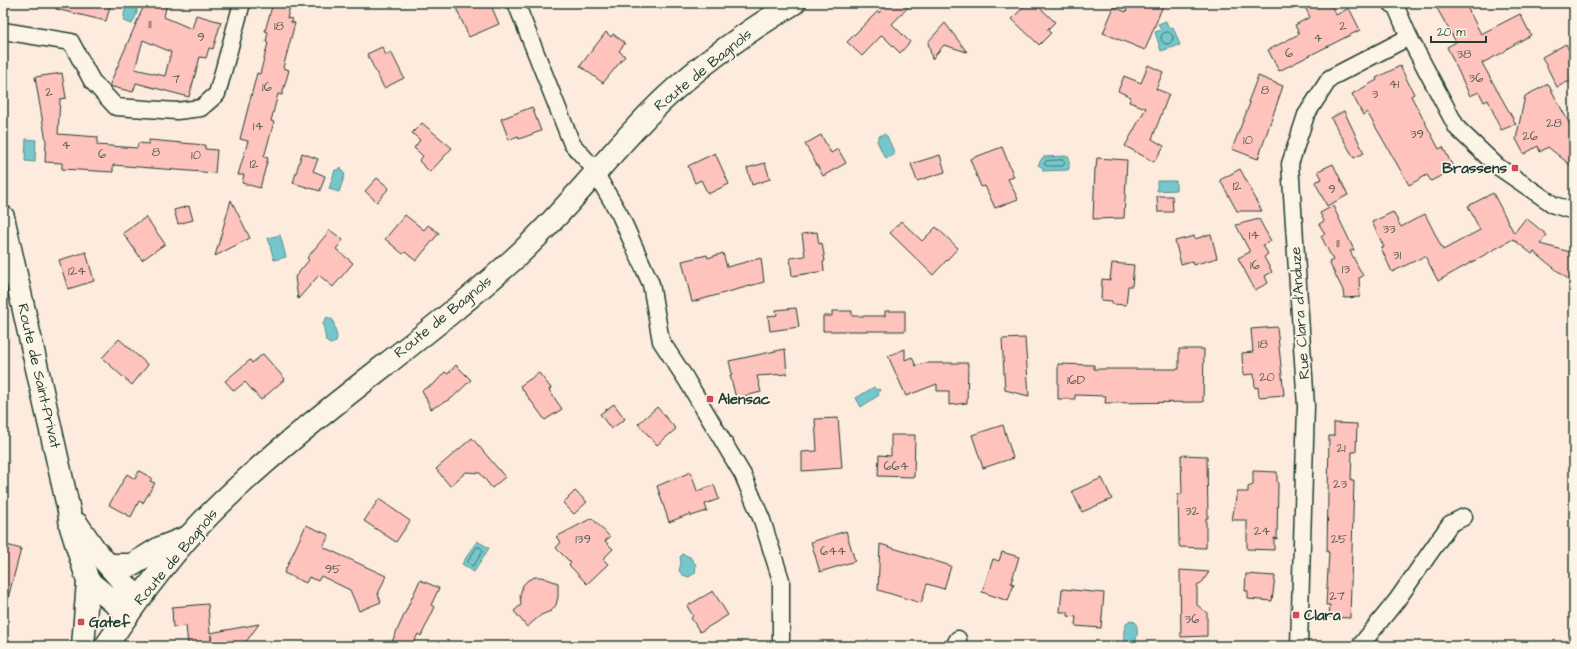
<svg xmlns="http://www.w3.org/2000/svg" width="1577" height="649" viewBox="0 0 1577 649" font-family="'Architects Daughter',sans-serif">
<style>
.water{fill:#76c7cc;stroke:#53908f}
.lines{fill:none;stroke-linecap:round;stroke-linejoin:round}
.shore{stroke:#427471;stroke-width:1}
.building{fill:#ffc3be;stroke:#1f3d34;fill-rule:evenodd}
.street-casing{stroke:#1f3d34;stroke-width:19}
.secondary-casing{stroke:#1f3d34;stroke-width:25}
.primary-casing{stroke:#1f3d34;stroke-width:25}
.street{stroke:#fcf5e5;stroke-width:16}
.secondary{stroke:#fcf5e5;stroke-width:22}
.primary{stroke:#fcf5e5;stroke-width:22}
.poi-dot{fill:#d1495b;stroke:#fcf5e5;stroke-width:1.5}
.labels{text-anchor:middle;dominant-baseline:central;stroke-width:3.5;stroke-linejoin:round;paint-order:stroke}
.number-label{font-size:13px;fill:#575e56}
.street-label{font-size:15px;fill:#1f3d34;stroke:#fcf5e5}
.poi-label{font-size:15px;font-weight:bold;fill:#1f3d34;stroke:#fcf5e5;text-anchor:start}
</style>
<rect width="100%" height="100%" fill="#fdebdd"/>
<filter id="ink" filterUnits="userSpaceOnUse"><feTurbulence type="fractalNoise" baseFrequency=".025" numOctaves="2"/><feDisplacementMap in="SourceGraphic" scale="8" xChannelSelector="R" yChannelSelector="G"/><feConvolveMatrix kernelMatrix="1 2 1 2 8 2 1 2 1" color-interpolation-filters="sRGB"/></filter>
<g filter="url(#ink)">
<!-- water -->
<g class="water">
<polygon points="128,3 137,3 137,13 132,24 123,21 125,10"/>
<polygon points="1166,21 1168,28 1173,27 1180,45 1161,51 1155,32 1161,30 1158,24"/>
<polygon points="884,134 887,136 894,152 894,155 887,158 884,156 877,141 879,136"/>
<polygon points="26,139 36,140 35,162 25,161"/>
<polygon points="1067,156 1069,157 1069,168 1068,170 1043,171 1043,168 1038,165 1043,157"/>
<polygon points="340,168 342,169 343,173 345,174 339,192 329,189 335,170 337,170"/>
<polygon points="1157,181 1176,181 1176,190 1157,191"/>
<polygon points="280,235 286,257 274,260 268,238"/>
<polygon points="327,317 333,320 337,337 336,342 330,344 326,341 323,323"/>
<polygon points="874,387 876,390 879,389 880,390 878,393 879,395 861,407 856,398"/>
<polygon points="477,541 489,548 474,572 462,564"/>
<polygon points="683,554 690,557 696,565 695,573 689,577 683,575 679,571 681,563 680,557"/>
<path d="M1130 620 1135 622C1139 628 1138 642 1131 646 1121 643 1122 625 1130 620Z"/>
</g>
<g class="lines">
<!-- shore -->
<g class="shore">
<circle cx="1167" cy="38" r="6"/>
<polygon points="1063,160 1065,162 1063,166 1047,166 1044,164 1046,161"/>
<polygon points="477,547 480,547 483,551 474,565 472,566 468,562"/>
</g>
</g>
<!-- building -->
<g class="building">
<polygon points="57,3 111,3 106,21 56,9"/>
<path d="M145 3H167L164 17 192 29 196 15 221 22 213 49 209 48 206 58 200 57 189 97 136 83 133 92 109 86ZM143 40 171 52 165 76 135 69Z"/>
<polygon points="273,3 291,3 287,18 292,19 291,22 295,23 283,68 289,70 282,95 278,94 271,121 274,122 264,157 268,158 260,188 242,183 244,175 238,175 248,141 240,139 257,73 260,74 268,43 266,42 268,32 265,31"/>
<polygon points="454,3 490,3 499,24 469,37"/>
<polygon points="888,3 912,3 892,24 910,42 900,53 882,35 862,56 847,42 878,11 879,13"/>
<polygon points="1027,3 1035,3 1055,22 1047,30 1051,33 1039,45 1012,19"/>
<polygon points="1129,3 1164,3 1145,50 1103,33 1114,7 1126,12"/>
<polygon points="1303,3 1330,3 1336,15 1349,8 1360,30 1279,71 1268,50 1299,34 1295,25 1310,17"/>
<polygon points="1434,3 1452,3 1455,8 1465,3 1481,34 1520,14 1531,35 1508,48 1504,52 1482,63 1516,124 1501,130 1488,100 1484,102 1479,92 1470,96 1447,47 1456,42"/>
<polygon points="945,23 967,52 944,45 932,59 928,42"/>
<polygon points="606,32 611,37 613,34 625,43 619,51 625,56 603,83 580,66"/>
<polygon points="1566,44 1574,60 1574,79 1557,87 1542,57"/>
<polygon points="382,47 386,55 391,52 404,78 384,88 367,54"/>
<polygon points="1148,65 1163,72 1156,89 1169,94 1152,139 1164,146 1154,162 1125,146 1146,108 1129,102 1131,97 1118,91 1124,76 1141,83"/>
<polygon points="1400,66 1414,94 1411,96 1439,149 1443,147 1454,169 1431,181 1427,175 1409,185 1367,112 1363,115 1352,94 1377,80 1376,78"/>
<polygon points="62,73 66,98 60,99 58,134 98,137 97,145 137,148 138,143 149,144 149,140 205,145 205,149 217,150 215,173 113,165 113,172 62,169 62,163 45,162 46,141 35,77"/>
<polygon points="1258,76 1283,86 1258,159 1232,149 1250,103 1248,102"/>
<polygon points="1548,84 1574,132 1574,168 1548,147 1540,152 1538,146 1524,154 1516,139 1525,96"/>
<polygon points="532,107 541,131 519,139 518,136 509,140 501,119"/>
<polygon points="1344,111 1364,153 1354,158 1331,118"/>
<polygon points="422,123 452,148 430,172 419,161 423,156 414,148 420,140 412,133"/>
<polygon points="821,135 831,153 838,149 846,163 823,176 805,144"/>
<polygon points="1002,147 1014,177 1008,179 1018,199 995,208 985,186 981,187 970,159"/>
<polygon points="302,153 318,159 313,171 325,176 320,191 293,183"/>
<polygon points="715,153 729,184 708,194 701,180 695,183 688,166"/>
<polygon points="940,155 945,172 917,181 911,164"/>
<polygon points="1097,158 1127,160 1124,218 1093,219 1095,168 1096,168"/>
<polygon points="765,163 770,179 752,185 747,168"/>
<polygon points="1333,164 1348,195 1327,206 1315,182 1322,179 1318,171"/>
<polygon points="1240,169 1253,193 1252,194 1262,211 1237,211 1220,180"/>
<polygon points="377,178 389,188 377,202 365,191"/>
<polygon points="1493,193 1514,233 1526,218 1547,235 1540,244 1574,253 1574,284 1534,252 1532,254 1513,239 1438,281 1425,256 1392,272 1381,248 1384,247 1372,222 1393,212 1401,227 1425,214 1443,250 1480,230 1468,206"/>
<polygon points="1157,196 1172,196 1173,212 1158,212"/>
<polygon points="231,200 250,238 215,256"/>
<polygon points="189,206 193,220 178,224 174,210"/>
<polygon points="1333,206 1354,250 1350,251 1363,276 1359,278 1360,297 1344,298 1343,290 1329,262 1333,260 1321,236 1325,234 1319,224 1324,221 1320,213"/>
<polygon points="405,215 424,230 428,225 439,233 416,261 405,252 403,254 385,239"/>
<polygon points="146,217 165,244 142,260 123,233"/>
<polygon points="1259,219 1271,241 1263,245 1268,254 1264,257 1272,272 1265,276 1268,283 1255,290 1238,258 1250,252 1236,225"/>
<polygon points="901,221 922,241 936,227 958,248 933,275 890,233"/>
<polygon points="330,230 343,240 336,249 353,263 333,287 319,275 298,299 295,277 309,260 307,258"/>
<polygon points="817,232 819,244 822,243 825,261 823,262 824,271 792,276 790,258 805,256 802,234"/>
<polygon points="1211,234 1217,258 1193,265 1192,261 1181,264 1175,241 1194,236 1195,239"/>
<polygon points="86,252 94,281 68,289 59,260"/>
<polygon points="723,253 727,267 761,258 764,282 692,302 682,261 707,255 708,258"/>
<polygon points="1112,263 1134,265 1132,286 1128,286 1126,305 1112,304 1112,301 1101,300 1102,279 1110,280"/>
<polygon points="796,308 799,327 770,331 768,316 777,315 776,310"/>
<polygon points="832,311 852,311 852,316 885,316 885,311 905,311 905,331 823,331 823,316 832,316"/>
<polygon points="1277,327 1284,395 1259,397 1258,387 1255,388 1254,374 1243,375 1242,353 1253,352 1251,329"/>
<polygon points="1025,338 1029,396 1005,390 1002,339"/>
<polygon points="119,339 148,365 132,385 102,358"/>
<polygon points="785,349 787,374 757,376 761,392 736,398 730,375 732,374 729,361"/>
<polygon points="905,349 905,360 912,357 916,366 925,363 968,363 967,403 949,405 949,391 937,391 937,384 906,396 888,356"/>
<polygon points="1179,349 1204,349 1203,402 1105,403 1106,396 1075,395 1075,399 1058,399 1058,364 1094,365 1094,369 1179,369"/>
<polygon points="263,354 285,379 261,400 245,382 234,391 225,381 250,360 252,363"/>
<polygon points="456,365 471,380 452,398 431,409 422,390 434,384 445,372 448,374"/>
<polygon points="539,373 551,388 549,390 562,409 545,420 520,386"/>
<polygon points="614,404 625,419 611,429 600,414"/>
<polygon points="657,407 676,429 657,445 638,424"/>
<polygon points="838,418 842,468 802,471 802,452 817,451 815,419"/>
<polygon points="1334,423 1357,424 1356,452 1352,452 1351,480 1354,480 1350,618 1329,617 1330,605 1326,605 1329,552 1327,552 1329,436 1334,436"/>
<polygon points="1003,425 1013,458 983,468 972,435"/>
<polygon points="891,435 915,435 914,477 878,476 879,455 891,456"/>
<polygon points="472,438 505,477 492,488 480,473 466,472 450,486 436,469"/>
<polygon points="1181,455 1207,456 1208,518 1206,518 1206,548 1180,547 1179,544 1178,494 1182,494"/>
<polygon points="139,471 152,478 150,481 155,483 143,503 139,501 131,517 109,505 127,474 135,479"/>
<polygon points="1253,471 1277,472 1277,482 1278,483 1277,539 1274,538 1274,550 1247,549 1247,520 1232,520 1237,492 1248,492 1248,487 1253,485"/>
<polygon points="691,472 697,491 714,485 719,499 705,504 707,511 691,516 690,514 669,522 657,486"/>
<polygon points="1102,478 1112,499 1082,512 1072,491"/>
<polygon points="575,491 587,502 574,514 563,503"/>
<polygon points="379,499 410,521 396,542 364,521"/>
<polygon points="592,518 610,537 605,541 613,549 603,559 608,564 587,584 569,565 571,563 556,548 561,542 556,537"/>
<polygon points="306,525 329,535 323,547 386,576 378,594 381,602 359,611 350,590 321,576 318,581 309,577 306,583 284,573"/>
<polygon points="846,531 855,561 820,572 811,542"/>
<polygon points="3,544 21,549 8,598 3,597"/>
<polygon points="880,544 951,566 944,589 927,584 921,603 878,590"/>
<polygon points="1002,552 1019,557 1011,583 1014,584 1008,601 982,592 993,559 999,561"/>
<polygon points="1180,570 1209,572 1201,584 1197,586 1197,605 1207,613 1207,636 1181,637"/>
<polygon points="1246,574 1275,576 1272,601 1248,599 1248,591 1245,591"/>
<polygon points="535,577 541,577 558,583 558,597 556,605 551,611 541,615 527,627 514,611 521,605 520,595 523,585 528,580"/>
<polygon points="420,580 439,588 431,605 435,607 421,636 418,634 412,646 390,646"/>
<polygon points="1062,589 1104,593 1101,628 1075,626 1076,617 1068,616 1068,612 1060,612"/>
<polygon points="713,591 728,615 700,632 691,618 693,616 687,606"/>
<polygon points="208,604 210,633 259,624 243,646 212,646 211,635 211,642 188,644 186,626 173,627 172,607"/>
</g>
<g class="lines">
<!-- street casing -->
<g class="street-casing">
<g id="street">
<polyline points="516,3 572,144 590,164 620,215 651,284 661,341 686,379 743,475 762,520 781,580 781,646"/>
<polyline points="1391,3 1396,7 1409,37 1457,128 1497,166 1554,205 1574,211"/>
<polyline points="3,31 71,42 92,81 116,107 177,111 201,108 217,94 242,3"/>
<polyline points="954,646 958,639"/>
<polyline points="1299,646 1306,406 1290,164 1306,115 1330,78 1409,37"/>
<polyline points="1360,646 1397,600 1450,524 1464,517"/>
</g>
</g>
<!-- secondary casing -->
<g class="secondary-casing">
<g id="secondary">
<polyline points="3,217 69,511 71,527 88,581 83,646"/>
<polyline points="77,524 95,550 130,590 133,607 117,605 88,581"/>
<polyline points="110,565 132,565 160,548 188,537"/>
</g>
</g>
<!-- primary casing -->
<g class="primary-casing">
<path id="primary" d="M106 646C137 600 170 555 209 515 303 420 416 348 515 258 564 213 604 160 651 112 693 69 743 34 794 3"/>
</g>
<!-- street -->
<use href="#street" class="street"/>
<!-- secondary -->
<use href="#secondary" class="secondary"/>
<!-- primary -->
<use href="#primary" class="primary"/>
</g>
</g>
<!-- markers -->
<g class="poi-dot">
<rect x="1511" y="164" width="8" height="8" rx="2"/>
<rect x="706" y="395" width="8" height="8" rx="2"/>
<rect x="1292" y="611" width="8" height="8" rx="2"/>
<rect x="77" y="618" width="8" height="8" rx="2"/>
</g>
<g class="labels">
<!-- number labels -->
<g class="number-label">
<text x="150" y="24">11</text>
<text x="279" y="26">18</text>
<text x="1343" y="26">2</text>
<text x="201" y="37">9</text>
<text x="1318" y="38">4</text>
<text x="1289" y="53">6</text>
<text x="1464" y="54">38</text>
<text x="1476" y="78">36</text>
<text x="176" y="79">7</text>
<text x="1394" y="84">41</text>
<text x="267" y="87">16</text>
<text x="1265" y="90">8</text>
<text x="49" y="92">2</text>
<text x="1375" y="94">3</text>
<text x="1554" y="123">28</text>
<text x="258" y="126">14</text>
<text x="1417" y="134">39</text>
<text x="1530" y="136">26</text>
<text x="1248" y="140">10</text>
<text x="66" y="145">4</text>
<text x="156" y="152">8</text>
<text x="102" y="154">6</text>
<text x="196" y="155">10</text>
<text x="254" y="164">12</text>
<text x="1237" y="186">12</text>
<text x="1332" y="189">9</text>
<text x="1389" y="229">33</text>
<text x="1254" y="235">14</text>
<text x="1338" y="243">11</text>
<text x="1397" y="255">31</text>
<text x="1255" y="265">16</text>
<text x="1346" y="269">13</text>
<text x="77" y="271">124</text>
<text x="1263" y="344">18</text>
<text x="1267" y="377">20</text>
<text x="1076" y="380">16D</text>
<text x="1341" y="448">21</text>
<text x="896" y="466">664</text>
<text x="1340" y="484">23</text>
<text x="1192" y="511">32</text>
<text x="1262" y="531">24</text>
<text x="583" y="539">139</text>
<text x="1339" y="539">25</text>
<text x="833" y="551">644</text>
<text x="333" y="569">95</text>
<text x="1337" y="596">27</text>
<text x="1192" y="619">36</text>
</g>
<!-- street labels -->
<g class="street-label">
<text transform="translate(703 70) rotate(-39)">Route de Bagnols</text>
<text transform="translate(1300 313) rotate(-94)">Rue Clara d'Anduze</text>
<text transform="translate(443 317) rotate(-39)">Route de Bagnols</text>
<text transform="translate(39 376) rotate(77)">Route de Saint-Privat</text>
<text transform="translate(176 557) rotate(-50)">Route de Bagnols</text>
</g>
<!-- poi labels -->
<g class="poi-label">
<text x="1507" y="168" text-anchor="end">Brassens</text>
<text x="718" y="399">Alensac</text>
<text x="1304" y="615">Clara</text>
<text x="89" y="622">Gatef</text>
</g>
</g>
<!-- margin -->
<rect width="1577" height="649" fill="none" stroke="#fcf5e5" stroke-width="16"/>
<rect x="8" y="8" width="1561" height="633" fill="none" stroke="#1f3d34" stroke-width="1.5" filter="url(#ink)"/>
<!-- scale -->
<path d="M1431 36v6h55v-6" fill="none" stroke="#1f3d34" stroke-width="2"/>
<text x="1437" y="36" font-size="12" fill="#1f3d34" stroke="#fcf5e5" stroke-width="3" paint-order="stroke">20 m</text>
</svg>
